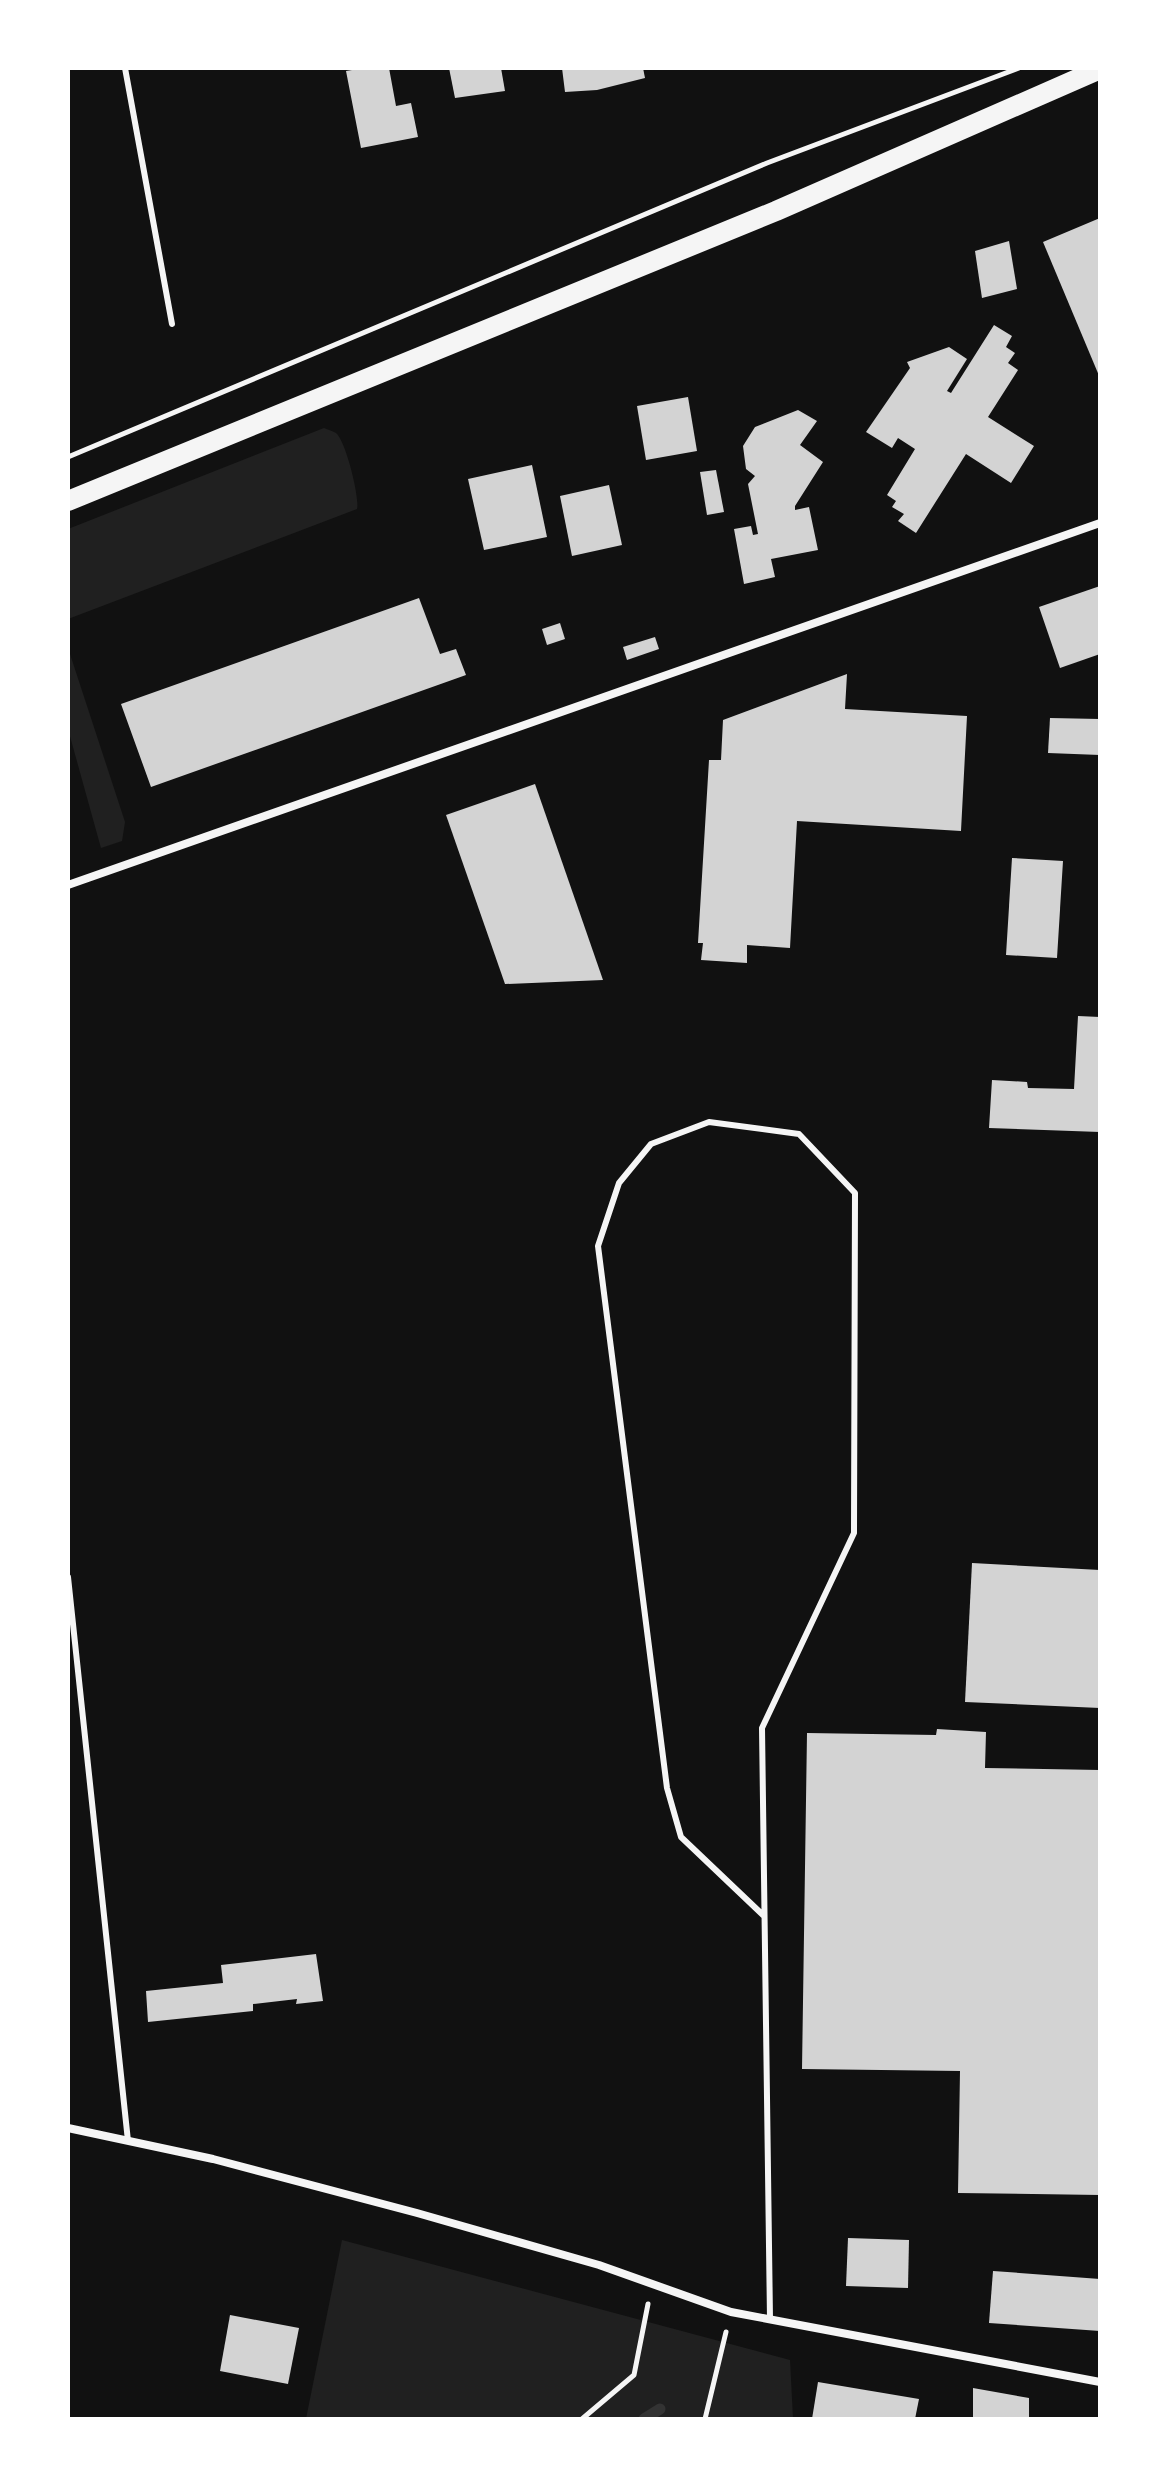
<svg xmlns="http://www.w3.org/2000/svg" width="1168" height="2487" viewBox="0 0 1168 2487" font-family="'Noto Sans',sans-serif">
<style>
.green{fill:#202020}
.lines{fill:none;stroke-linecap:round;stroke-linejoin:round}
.stream{stroke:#333;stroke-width:11}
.building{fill:#d3d3d3}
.path{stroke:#f5f5f5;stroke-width:5}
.service{stroke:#f5f5f5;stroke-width:6}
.minor{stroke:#f5f5f5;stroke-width:8}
.primary{stroke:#f5f5f5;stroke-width:20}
</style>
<rect width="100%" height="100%" fill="#111"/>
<!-- green -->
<g class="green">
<path d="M324 428C328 430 333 431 336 433 346 441 360 499 357 509L68 619V529Z"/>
<polygon points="68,648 125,822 122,841 101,848 68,729"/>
<polygon points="342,2240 790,2360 793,2419 306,2419"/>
</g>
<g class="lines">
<!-- stream -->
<polyline class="stream" points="644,2419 660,2409"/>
</g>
<!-- building -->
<g class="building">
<polygon points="364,68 389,68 396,106 411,103 418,137 361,148 346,71"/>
<polygon points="449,68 501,68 505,91 455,98"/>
<polygon points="562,68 643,68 645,78 597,90 565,92"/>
<polygon points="1100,218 1100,378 1043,242"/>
<polygon points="1009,241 1017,289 982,298 975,251"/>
<polygon points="994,325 1012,336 1006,347 1015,353 1008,363 1018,370 988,417 1034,446 1011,483 966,454 916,533 898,521 904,514 892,507 896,501 887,495 915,449 898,438 892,448 866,432 910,368 907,362 949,347 967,359 947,391 951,393"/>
<polygon points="688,397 697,451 646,460 637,406"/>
<polygon points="798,410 817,421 800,445 823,462 795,506 795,510 809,507 818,550 771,559 775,577 744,584 734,529 751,526 753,535 758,534 748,484 755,476 746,469 743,446 755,427"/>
<polygon points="532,465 547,537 484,550 468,479"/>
<polygon points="716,470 724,512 707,515 700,472"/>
<polygon points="609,485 622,545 572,556 560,496"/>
<polygon points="1100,586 1100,654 1060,668 1039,607"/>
<polygon points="419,598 440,654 456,649 466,675 151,787 121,704"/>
<polygon points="560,623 565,639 547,645 542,629"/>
<polygon points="655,637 659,649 627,660 623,647"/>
<polygon points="847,674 845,709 967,716 961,831 797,821 790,948 747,945 747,963 701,960 703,943 698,943 709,760 721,760 723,720"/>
<polygon points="1050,718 1100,719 1100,755 1048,753"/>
<polygon points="535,784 603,980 505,984 446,815"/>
<polygon points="1012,858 1063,861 1057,958 1006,955"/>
<polygon points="1078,1016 1100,1017 1100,1132 989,1128 992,1080 1027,1082 1028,1088 1074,1089"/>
<polygon points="972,1563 1100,1570 1100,1708 965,1702"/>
<polygon points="937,1729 986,1732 985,1768 1100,1770 1100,2195 958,2193 960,2071 802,2069 807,1733 936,1735"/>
<polygon points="316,1954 323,2001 296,2004 297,1999 253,2004 253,2011 148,2022 146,1991 223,1983 221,1965"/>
<polygon points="848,2238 909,2240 908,2288 846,2286"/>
<polygon points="993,2271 1100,2279 1100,2331 989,2323"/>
<polygon points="230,2315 299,2328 288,2384 220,2371"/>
<polygon points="818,2382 919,2399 915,2419 812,2419"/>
<polygon points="973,2388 1029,2398 1029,2419 973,2419"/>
</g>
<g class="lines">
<!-- path -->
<g class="path">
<polyline points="68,457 767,163 1019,68"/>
<polyline points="582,2419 634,2375 648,2304"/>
<polyline points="705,2419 726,2332"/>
</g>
<!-- service -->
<g class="service">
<polyline points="125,68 172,324"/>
<polyline points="68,1577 128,2141"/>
<polyline points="764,1916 681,1837 667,1788 598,1246 619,1183 651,1144 709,1122 799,1134 855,1193 854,1533 762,1728 770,2319"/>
</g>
<!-- minor -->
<g class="minor">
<polyline points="68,885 1100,523"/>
<polyline points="68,2128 213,2159 417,2213 599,2265 731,2312 1100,2382"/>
</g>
<!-- primary -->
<polyline class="primary" points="68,501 776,211 1100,69"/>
</g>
<!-- border -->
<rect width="1168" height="2487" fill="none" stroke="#ffffff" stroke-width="140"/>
</svg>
